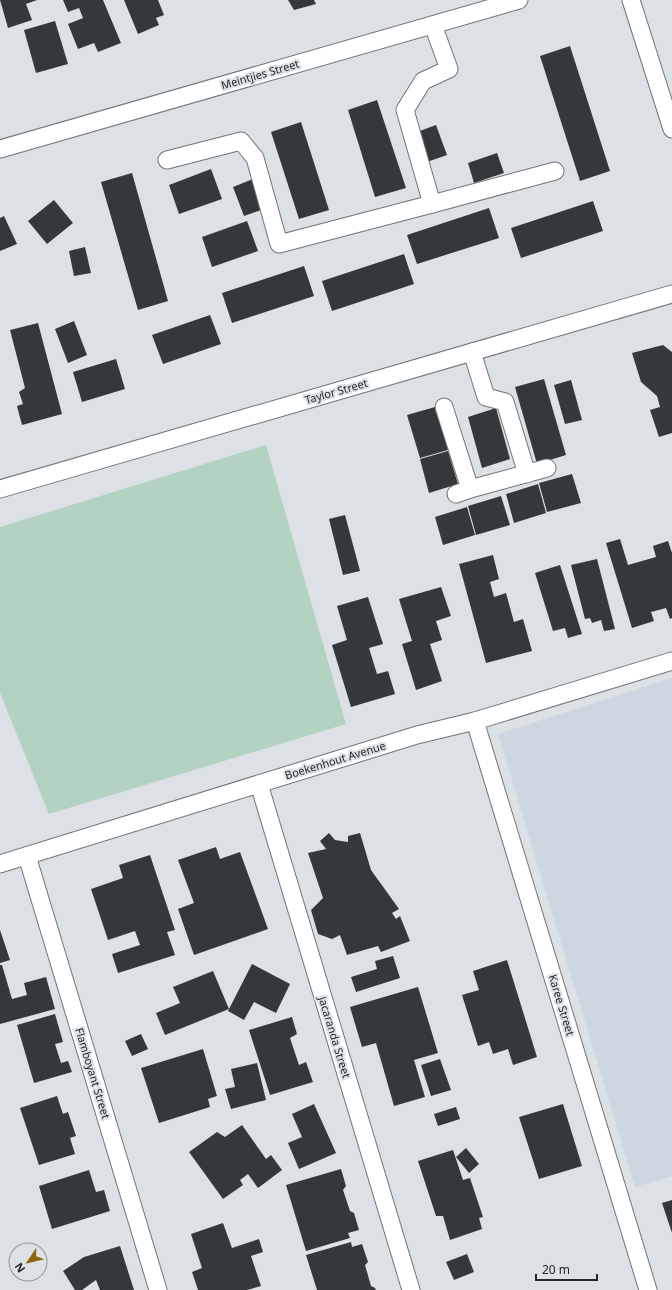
<svg xmlns="http://www.w3.org/2000/svg" width="672" height="1290" viewBox="0 0 672 1290" font-family="'Noto Sans',sans-serif">
<style>
.built{fill:#cdd7e1}
.green{fill:#b3d2c1}
.building{fill:#34383b}
.lines{fill:none;stroke-linecap:round;stroke-linejoin:round}
.minor-casing{stroke:#707478;stroke-width:19}
.minor{stroke:#fff;stroke-width:17}
.labels{text-anchor:middle;dominant-baseline:central;stroke-width:4;stroke-linejoin:round;paint-order:stroke}
.street-label{font-size:11px;fill:#242627;stroke:#dce1e5}
</style>
<rect width="100%" height="100%" fill="#dce1e5"/>
<!-- built -->
<polygon class="built" points="672,678 672,1176 635,1187 498,734"/>
<!-- green -->
<polygon class="green" points="266,445 346,724 49,814 0,693 0,527"/>
<!-- building -->
<g class="building">
<polygon points="0,0 37,0 26,4 32,20 8,28"/>
<polygon points="63,0 103,0 121,43 98,52 94,43 78,49 68,24 83,18 79,8 68,12"/>
<polygon points="124,0 158,0 164,15 156,18 159,25 138,34"/>
<polygon points="288,0 314,0 316,4 294,10"/>
<polygon points="55,21 68,64 36,73 24,30"/>
<polygon points="570,46 610,171 580,181 540,56"/>
<polygon points="377,100 406,188 375,197 348,110"/>
<polygon points="301,122 329,210 299,219 271,132"/>
<polygon points="436,125 447,155 427,162 417,132"/>
<polygon points="497,153 504,173 474,183 468,163"/>
<polygon points="211,169 222,199 179,214 169,185"/>
<polygon points="132,173 168,301 138,310 101,182"/>
<polygon points="253,179 264,209 244,216 233,187"/>
<polygon points="54,200 73,223 47,244 28,221"/>
<polygon points="593,201 603,231 521,258 511,228"/>
<polygon points="489,208 499,238 417,264 407,235"/>
<polygon points="4,216 17,244 0,251 0,218"/>
<polygon points="247,221 258,251 212,267 202,237"/>
<polygon points="85,247 91,273 74,276 69,251"/>
<polygon points="404,254 414,284 332,311 322,281"/>
<polygon points="304,266 314,296 232,323 222,293"/>
<polygon points="210,315 221,344 163,364 152,335"/>
<polygon points="74,321 87,355 68,363 55,329"/>
<polygon points="38,323 62,414 22,425 17,406 23,404 19,392 25,388 10,330"/>
<polygon points="663,345 672,352 672,433 659,437 650,410 660,407 657,396 641,382 632,353"/>
<polygon points="116,359 125,389 82,402 73,372"/>
<polygon points="544,379 566,455 537,464 515,387"/>
<polygon points="571,380 582,420 565,424 554,385"/>
<polygon points="435,407 448,450 420,458 407,415"/>
<polygon points="496,408 510,459 482,468 468,417"/>
<polygon points="448,451 458,484 429,493 420,459"/>
<polygon points="572,474 581,503 547,512 539,483"/>
<polygon points="538,484 546,513 514,523 506,494"/>
<polygon points="501,496 510,525 476,535 468,506"/>
<polygon points="467,507 475,535 443,545 435,517"/>
<polygon points="345,515 360,571 343,575 329,519"/>
<polygon points="620,539 628,565 656,557 653,546 668,541 672,553 672,618 670,619 666,608 651,612 654,621 632,628 606,543"/>
<polygon points="493,555 499,579 490,582 494,597 506,593 514,622 523,619 532,651 486,663 459,564"/>
<polygon points="597,559 615,629 604,631 601,620 592,623 590,618 585,619 571,565"/>
<polygon points="560,565 582,634 568,638 565,628 553,631 535,573"/>
<polygon points="441,587 451,616 436,621 442,640 430,644 442,681 416,690 402,644 412,641 399,599"/>
<polygon points="368,597 383,644 369,648 377,674 388,671 395,694 351,707 332,645 347,640 337,606"/>
<polygon points="329,833 335,840 348,842 348,836 360,833 371,870 399,909 392,913 396,919 400,916 410,941 381,952 378,946 347,955 340,935 332,939 318,934 311,910 323,898 308,853 326,849 320,841"/>
<polygon points="216,847 220,859 240,852 268,929 194,955 178,909 194,903 178,860"/>
<polygon points="150,855 175,930 167,932 175,955 118,973 112,954 140,945 135,931 108,940 91,889 123,878 119,865"/>
<polygon points="0,930 10,960 0,963"/>
<polygon points="393,956 400,978 356,992 351,977 377,969 375,961"/>
<polygon points="507,960 537,1057 513,1065 508,1049 493,1054 489,1042 478,1046 462,995 479,990 473,971"/>
<polygon points="252,964 290,984 276,1013 254,1002 244,1020 228,1011"/>
<polygon points="0,965 2,965 12,999 27,995 24,983 46,977 55,1009 0,1024"/>
<polygon points="213,971 229,1009 165,1035 156,1013 180,1003 173,987"/>
<polygon points="418,987 438,1053 414,1060 425,1097 394,1106 376,1043 362,1047 350,1007"/>
<polygon points="55,1014 63,1042 55,1044 61,1063 68,1061 72,1072 34,1083 17,1025"/>
<polygon points="292,1017 297,1034 290,1038 299,1065 306,1062 313,1082 270,1095 249,1030"/>
<polygon points="141,1034 148,1049 132,1056 125,1041"/>
<polygon points="203,1049 217,1096 208,1099 210,1107 159,1123 141,1068"/>
<polygon points="440,1059 451,1090 431,1096 421,1065"/>
<polygon points="257,1063 266,1100 231,1109 225,1089 235,1087 231,1069"/>
<polygon points="57,1096 63,1114 68,1112 76,1136 70,1138 75,1154 39,1165 20,1108"/>
<polygon points="314,1104 336,1153 299,1169 288,1143 302,1137 292,1114"/>
<polygon points="563,1104 582,1166 539,1179 519,1117"/>
<polygon points="456,1107 460,1119 438,1126 434,1114"/>
<polygon points="242,1125 266,1159 271,1155 282,1170 258,1188 248,1174 240,1180 243,1185 223,1199 189,1152 217,1132 225,1137"/>
<polygon points="466,1148 479,1164 469,1173 456,1157"/>
<polygon points="453,1150 463,1180 470,1178 483,1217 479,1218 482,1229 450,1240 443,1216 436,1216 418,1161"/>
<polygon points="341,1169 346,1186 343,1190 350,1211 354,1213 359,1230 348,1233 350,1238 306,1251 286,1185"/>
<polygon points="89,1170 96,1192 104,1190 110,1211 52,1229 39,1186"/>
<polygon points="672,1200 672,1233 662,1203"/>
<polygon points="223,1223 232,1248 259,1239 263,1252 251,1256 261,1286 247,1290 198,1290 192,1272 202,1268 191,1234"/>
<polygon points="351,1242 352,1247 362,1244 368,1262 365,1265 371,1286 375,1288 376,1290 317,1290 306,1255"/>
<polygon points="120,1246 134,1290 100,1290 96,1280 82,1290 75,1290 63,1271 84,1257"/>
<polygon points="467,1254 474,1272 454,1280 446,1262"/>
</g>
<g class="lines">
<!-- minor casing -->
<g class="minor-casing">
<g id="minor">
<polyline points="631,0 672,129"/>
<polyline points="433,25 449,69 423,81 405,110 432,204 555,171"/>
<polyline points="0,149 519,0"/>
<polyline points="167,160 241,141 255,158 279,244 432,204"/>
<polyline points="472,352 486,397 505,402 527,474"/>
<polyline points="444,407 470,489 456,494"/>
<polyline points="0,489 672,294"/>
<polyline points="470,489 547,468"/>
<polyline points="475,721 648,1290"/>
<polyline points="259,784 411,1290"/>
<polyline points="27,856 158,1290"/>
<polyline points="0,864 417,735 475,721 672,661"/>
</g>
</g>
<!-- minor -->
<use href="#minor" class="minor"/>
</g>
<g class="labels">
<!-- street labels -->
<g class="street-label">
<text transform="translate(260 74) rotate(-16)">Meintjies Street</text>
<text transform="translate(336 391) rotate(-16)">Taylor Street</text>
<text transform="translate(335 760) rotate(-17)">Boekenhout Avenue</text>
<text transform="translate(562 1005) rotate(73)">Karee Street</text>
<text transform="translate(335 1037) rotate(73)">Jacaranda Street</text>
<text transform="translate(93 1073) rotate(73)">Flamboyant Street</text>
</g>
</g>
<!-- north arrow -->
<g transform="translate(28 1262) rotate(235)"><circle r="19" fill="#dce1e5" stroke="#929699"/>
<path d="M0-3L7 15L0 10L-7 15Z" fill="#8b6808"/>
<text y="-6" font-size="11" font-weight="bold" text-anchor="middle" fill="#242627">N</text>
</g>
<!-- scale -->
<path d="M536 1274v6h61v-6" fill="none" stroke="#242627" stroke-width="2"/>
<text x="542" y="1274" font-size="12" fill="#242627" stroke="#dce1e5" stroke-width="3" paint-order="stroke">20 m</text>
</svg>
